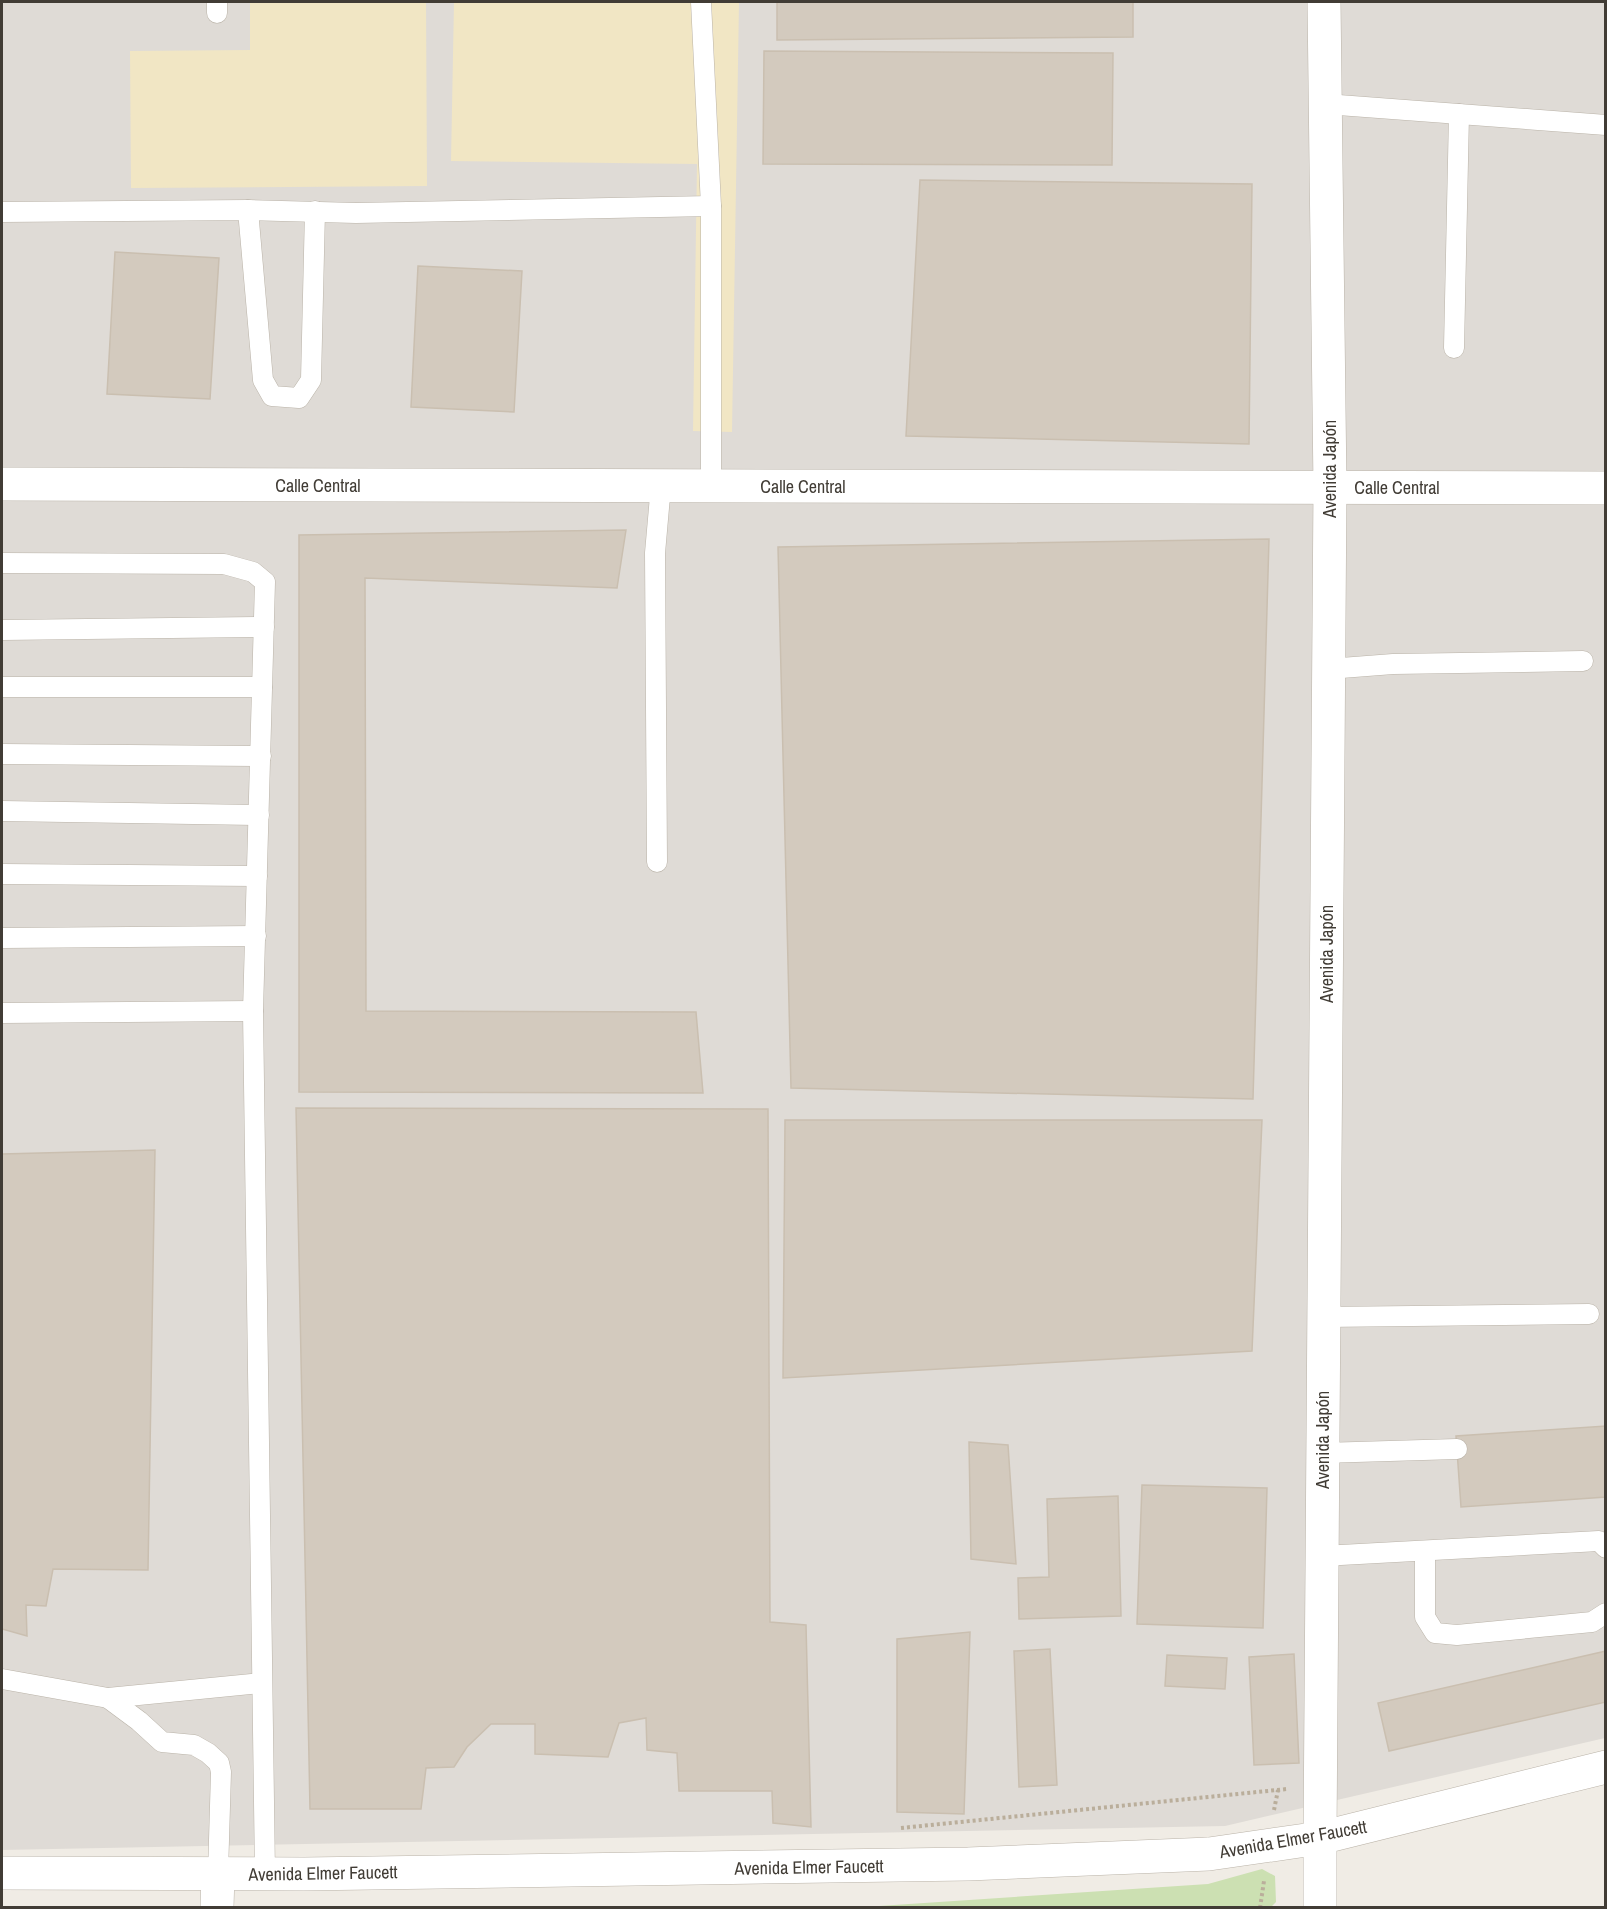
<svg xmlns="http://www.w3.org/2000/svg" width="1607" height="1909" viewBox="0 0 1607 1909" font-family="'Archivo Narrow',sans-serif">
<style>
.industrial{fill:#dfdbd6}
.green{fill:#cce0b2}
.sand{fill:#f1e6c4}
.building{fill:#d3cabe;stroke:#cabfb0;stroke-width:1.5}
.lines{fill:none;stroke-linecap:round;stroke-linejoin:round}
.service-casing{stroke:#bab3a8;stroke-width:21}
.minor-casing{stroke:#bab3a8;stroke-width:34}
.tertiary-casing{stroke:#bab3a8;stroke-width:34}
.path{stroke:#baae9b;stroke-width:4;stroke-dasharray:3 3;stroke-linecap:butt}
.service{stroke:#fff;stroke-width:20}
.minor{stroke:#fff;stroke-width:33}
.tertiary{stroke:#fff;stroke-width:33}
.labels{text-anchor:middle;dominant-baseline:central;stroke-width:6;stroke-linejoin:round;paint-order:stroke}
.street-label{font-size:18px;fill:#413c35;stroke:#fff}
</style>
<rect width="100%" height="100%" fill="#f0ece5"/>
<!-- industrial -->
<polygon class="industrial" points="2,2 1605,2 1605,1738 1225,1826 2,1850"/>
<!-- green -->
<polygon class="green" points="1262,1869 1275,1876 1276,1902 1271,1907 864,1907 1208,1884"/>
<!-- sand -->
<g class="sand">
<polygon points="250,2 426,2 427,186 131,188 130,51 250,50"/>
<polygon points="454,2 739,2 732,432 693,431 697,164 451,161"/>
</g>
<!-- building -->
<g class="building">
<polygon points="777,2 1133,2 1133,37 777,40"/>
<polygon points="764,51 1113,53 1112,165 763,164"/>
<polygon points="920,180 1252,184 1249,444 906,436"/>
<polygon points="115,252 219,258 210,399 107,394"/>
<polygon points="418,266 522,271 514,412 411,407"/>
<polygon points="626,530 617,588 365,578 366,1011 696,1012 703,1093 299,1092 299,535"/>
<polygon points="1269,539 1253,1099 791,1088 778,547"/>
<polygon points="296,1108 768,1109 770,1622 806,1625 811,1827 773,1823 772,1791 679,1791 677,1753 647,1750 646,1718 619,1723 608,1757 535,1754 535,1724 491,1724 467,1747 454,1767 426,1768 421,1809 310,1809"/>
<polygon points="785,1120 1262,1120 1252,1351 783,1378"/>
<polygon points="155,1150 148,1570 53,1569 46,1606 26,1605 27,1636 2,1629 2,1154"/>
<polygon points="1606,1426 1606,1497 1461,1507 1456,1436"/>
<polygon points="969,1442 1008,1445 1016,1564 971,1559"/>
<polygon points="1142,1485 1267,1488 1263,1628 1137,1624"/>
<polygon points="1118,1496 1121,1616 1019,1619 1018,1578 1049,1577 1047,1499"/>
<polygon points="970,1632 964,1814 897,1812 897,1639"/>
<polygon points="1050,1649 1057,1785 1019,1787 1014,1651"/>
<polygon points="1606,1651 1606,1702 1389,1751 1378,1703"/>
<polygon points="1294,1654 1299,1763 1254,1765 1249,1657"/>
<polygon points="1167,1655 1227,1658 1225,1689 1165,1686"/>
</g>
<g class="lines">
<!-- service casing -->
<g class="service-casing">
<g id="service">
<polyline points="701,2 711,206 711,486"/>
<polyline points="217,13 217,2"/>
<polyline points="1325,104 1606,125"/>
<polyline points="248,210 263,380 272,396 299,398 311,380 315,211"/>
<polyline points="2,212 248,210 356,213 711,206"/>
<polyline points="1454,348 1459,114"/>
<polyline points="2,563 224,564 253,572 265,582 253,1011 265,1874"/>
<polyline points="2,630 264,627"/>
<polyline points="1328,669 1393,664 1583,661"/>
<polyline points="2,687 262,687"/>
<polyline points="2,754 261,756"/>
<polyline points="2,811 259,815"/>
<polyline points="657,862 655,553 661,485"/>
<polyline points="2,874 257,876"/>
<polyline points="2,938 256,936"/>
<polyline points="2,1013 253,1011"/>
<polyline points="1323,1317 1589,1314"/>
<polyline points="1322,1453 1457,1449"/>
<polyline points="1425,1551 1425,1617 1435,1633 1457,1635 1592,1622 1606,1613"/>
<polyline points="1322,1556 1599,1541 1606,1548"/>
<polyline points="2,1679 108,1698 261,1683"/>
<polyline points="108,1698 139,1721 162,1742 194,1745 208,1753 219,1763 221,1772 218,1874"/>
</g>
</g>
<!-- minor casing -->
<g class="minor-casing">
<g id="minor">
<polyline points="2,484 1606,488"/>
<polyline points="2,1873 304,1874 968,1864 1209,1854 1320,1838 1330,487 1324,2"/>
<polyline points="217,1908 218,1874"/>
</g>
</g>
<!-- tertiary casing -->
<g class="tertiary-casing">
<polyline id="tertiary" points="1320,1908 1320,1838 1606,1767"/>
</g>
<!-- path -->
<g class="path">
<polyline points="1274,1810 1278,1790"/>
<polyline points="901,1828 1287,1789"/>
<polyline points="1260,1908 1264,1881"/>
</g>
<!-- service -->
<use href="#service" class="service"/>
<!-- minor -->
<use href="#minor" class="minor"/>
<!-- tertiary -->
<use href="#tertiary" class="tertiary"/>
</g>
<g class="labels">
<!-- street labels -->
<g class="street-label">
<text transform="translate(1329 469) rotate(-90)">Avenida Japón</text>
<text x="318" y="485">Calle Central</text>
<text x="803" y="486">Calle Central</text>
<text x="1397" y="487">Calle Central</text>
<text transform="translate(1326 954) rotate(-90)">Avenida Japón</text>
<text transform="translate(1322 1440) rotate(-90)">Avenida Japón</text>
<text transform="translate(1293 1839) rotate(-10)">Avenida Elmer Faucett</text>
<text transform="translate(809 1867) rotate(-1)">Avenida Elmer Faucett</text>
<text transform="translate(323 1873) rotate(-1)">Avenida Elmer Faucett</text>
</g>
</g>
<!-- border -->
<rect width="1607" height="1909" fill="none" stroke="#413c35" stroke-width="6"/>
</svg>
